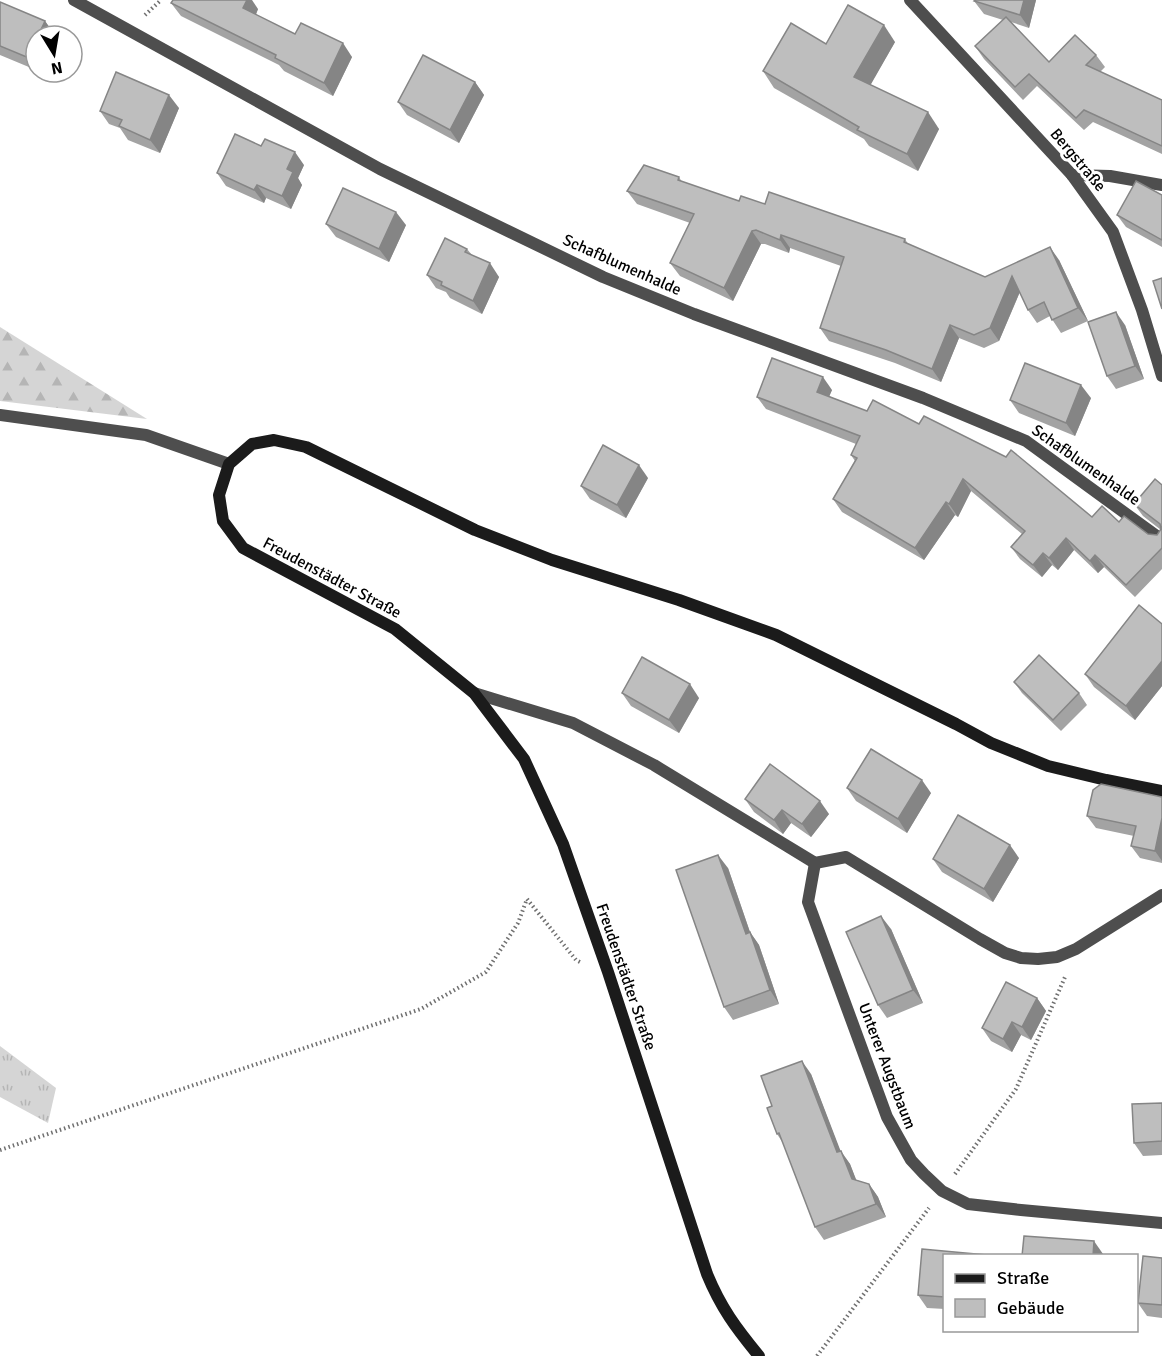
<svg xmlns="http://www.w3.org/2000/svg" width="1162" height="1356" viewBox="0 0 1162 1356" font-family="Signika,sans-serif">
<style>
.grass{fill:url(#grass-tufts)}
.forest{fill:url(#forest-firs)}
.lines{fill:none;stroke-linecap:round;stroke-linejoin:round}
.path{stroke:#707070;stroke-width:4;stroke-dasharray:1.5 3;stroke-linecap:butt}
.street{stroke:#4e4e4e;stroke-width:12}
.secondary{stroke:#1b1b1b;stroke-width:12}
.wall{fill:#a3a3a3}
.shaded-wall{fill:#858585}
.building{fill:#bebebe;stroke:#858585;stroke-width:1.5}
.labels{text-anchor:middle;dominant-baseline:central;stroke-width:6;stroke-linejoin:round;paint-order:stroke}
.street-label{font-size:16px;fill:#000;stroke:#fff}
</style>
<defs>
<pattern id="grass-tufts" width="24" height="20" patternUnits="userSpaceOnUse" patternTransform="scale(1.5)"><rect width="24" height="20" fill="#d5d5d5"/><path d="M3 7l-1-3M5 7V3M7 7l1-3M15 17l-1-3M17 17v-4M19 17l1-3" fill="none" stroke="#b5b5b5"/></pattern>
<pattern id="forest-firs" width="22" height="20" patternUnits="userSpaceOnUse" patternTransform="scale(1.5)"><rect width="22" height="20" fill="#d5d5d5"/><path d="M5 1l3.5 6h-7zM16 11l3.5 6h-7z" fill="#b5b5b5"/></pattern>
</defs>
<rect width="100%" height="100%" fill="#fff"/>
<!-- grass -->
<polygon class="grass" points="0,1046 56,1088 48,1123 0,1097"/>
<!-- forest -->
<polygon class="forest" points="0,327 147,419 0,401"/>
<g class="lines">
<!-- path -->
<g class="path">
<polyline points="145,15 161,0"/>
<polyline points="0,1150 421,1009 486,972 518,923 527,899 576,960 582,963"/>
<polyline points="955,1174 1016,1089 1065,977"/>
<polyline points="817,1356 929,1208"/>
</g>
<!-- street -->
<g class="street">
<polyline points="74,0 380,169 603,277 694,314 923,398 1026,441 1162,540"/>
<polyline points="910,0 1072,175 1113,232 1142,310 1162,376"/>
<polyline points="1072,175 1110,176 1162,185"/>
<polyline points="0,415 146,435 229,464"/>
<polyline points="474,693 573,723 654,765 815,863 846,857 980,939 1005,953 1021,958 1038,959 1057,957 1076,949 1162,895"/>
<polyline points="815,863 808,902 887,1117 911,1160 924,1174 942,1191 968,1204 1021,1210 1162,1223"/>
</g>
<!-- secondary -->
<path class="secondary" d="M759 1356C736 1328 721 1308 707 1274L608 972 563 844 524 759 474 693 395 629 243 548 223 521 219 495 229 464 252 444 274 440 306 447 475 530 552 560 679 600 776 635 956 724 991 743 1048 766 1106 780 1162 791"/>
</g>
<!-- wall -->
<g class="wall">
<polygon points="1036,0 1029,28 1011,22 1049,62 1096,55 1105,67 1100,72 1162,100 1162,154 1093,122 1084,130 1037,86 1023,100 984,59 975,46 1003,20 984,14 974,1"/>
<polygon points="0,3 45,21 54,34 36,36 36,70 0,55"/>
<polygon points="171,3 258,9 256,15 295,34 352,57 333,96 284,71 279,65 181,16"/>
<polygon points="895,42 870,85 939,129 918,171 869,146 864,139 774,88 763,71 826,44"/>
<polygon points="475,82 484,95 459,143 407,115 398,102"/>
<polygon points="179,108 160,153 128,140 120,128 109,124 100,111"/>
<polygon points="304,165 298,178 302,185 291,209 266,198 264,203 226,186 217,173"/>
<polygon points="679,177 682,182 739,201 765,204 905,239 908,244 985,277 1059,260 1088,321 1061,333 1050,316 1037,323 1028,310 1020,292 999,341 984,348 959,338 941,382 895,363 829,341 820,328 841,266 790,248 789,253 765,244 761,244 733,301 680,276 670,263 690,223 637,204 627,191"/>
<polygon points="1162,195 1162,247 1126,227 1117,215"/>
<polygon points="326,224 406,225 389,262 336,237"/>
<polygon points="467,249 472,255 499,277 482,314 450,298 446,292 436,288 427,275"/>
<polygon points="1125,325 1144,379 1116,389 1107,376"/>
<polygon points="832,390 829,396 1092,517 1119,522 1148,534 1157,535 1161,530 1143,516 1134,504 1162,485 1162,569 1135,597 1104,567 1098,573 1074,550 1058,570 1052,565 1042,577 1020,559 1011,547 1022,534 971,491 958,517 955,515 924,560 842,512 833,499 855,461 851,455 856,444 766,409 757,397"/>
<polygon points="1091,398 1075,436 1019,413 1010,400"/>
<polygon points="648,478 626,518 590,499 581,486"/>
<polygon points="1162,624 1162,686 1135,720 1094,687 1085,674"/>
<polygon points="1014,682 1079,693 1087,705 1061,731 1022,693"/>
<polygon points="622,693 699,698 679,733 631,706"/>
<polygon points="847,788 931,793 907,833 856,801"/>
<polygon points="1162,797 1162,863 1140,858 1131,846 1134,836 1096,828 1087,816"/>
<polygon points="745,799 829,814 811,837 791,823 783,834 754,812"/>
<polygon points="1019,858 993,902 942,872 933,859"/>
<polygon points="728,868 750,932 759,945 779,1004 733,1020 724,1007"/>
<polygon points="891,929 923,1003 887,1018 878,1005"/>
<polygon points="1037,998 1046,1011 1031,1040 1021,1035 1012,1052 991,1041 982,1028"/>
<polygon points="811,1074 840,1151 850,1164 856,1180 869,1184 878,1197 886,1217 824,1240 815,1227 783,1143 777,1134 772,1106"/>
<polygon points="1162,1103 1162,1155 1143,1156 1134,1143"/>
<polygon points="945,1256 945,1309 927,1308 918,1295"/>
<polygon points="1162,1258 1162,1318 1147,1316 1138,1303"/>
</g>
<!-- shaded-wall -->
<g class="shaded-wall">
<polygon points="247,0 252,0 258,9 252,22 243,8"/>
<polygon points="1024,0 1036,0 1029,28 1020,15"/>
<polygon points="45,21 54,34 53,36 38,36"/>
<polygon points="884,25 895,42 866,93 854,77"/>
<polygon points="36,41 36,67 29,58"/>
<polygon points="343,43 352,57 333,96 324,83"/>
<polygon points="475,82 484,95 459,143 450,130"/>
<polygon points="169,95 179,108 160,153 150,140"/>
<polygon points="928,112 939,129 918,171 907,154"/>
<polygon points="295,152 304,165 298,178 302,185 291,209 282,196 287,169"/>
<polygon points="257,185 266,198 264,203 254,190"/>
<polygon points="396,212 406,225 389,262 379,249"/>
<polygon points="752,231 761,244 733,301 724,288"/>
<polygon points="781,235 790,248 789,253 780,240"/>
<polygon points="1050,247 1059,260 1088,321 1078,308"/>
<polygon points="490,263 499,277 482,314 473,301"/>
<polygon points="1012,276 1021,289 999,341 990,328"/>
<polygon points="1116,312 1125,325 1144,379 1135,366"/>
<polygon points="950,325 959,338 941,382 932,369"/>
<polygon points="823,377 832,390 826,404 817,392"/>
<polygon points="1081,385 1091,398 1075,436 1066,423"/>
<polygon points="639,465 648,478 626,518 617,505"/>
<polygon points="963,479 971,491 958,517 949,504"/>
<polygon points="946,502 955,515 924,560 915,548"/>
<polygon points="1066,538 1074,550 1058,570 1049,558"/>
<polygon points="1043,553 1052,565 1042,577 1033,565"/>
<polygon points="1095,555 1104,567 1098,573 1090,561"/>
<polygon points="1162,661 1162,686 1135,720 1126,706"/>
<polygon points="690,684 699,698 679,733 669,720"/>
<polygon points="922,780 931,793 907,833 898,819"/>
<polygon points="820,801 829,814 811,837 802,824"/>
<polygon points="782,810 791,823 783,834 774,820"/>
<polygon points="1162,818 1162,861 1155,851"/>
<polygon points="1010,845 1019,858 993,902 984,889"/>
<polygon points="718,855 728,868 755,947 746,934"/>
<polygon points="881,916 891,929 923,1003 913,990"/>
<polygon points="750,932 759,945 779,1004 770,990"/>
<polygon points="1037,998 1046,1011 1031,1040 1022,1027"/>
<polygon points="1012,1022 1021,1035 1012,1052 1003,1039"/>
<polygon points="802,1061 811,1074 846,1165 837,1152"/>
<polygon points="841,1151 850,1164 861,1192 852,1179"/>
<polygon points="869,1184 878,1197 886,1217 876,1204"/>
<polygon points="1094,1241 1103,1254 1103,1256 1093,1256"/>
</g>
<!-- building -->
<g class="building">
<polygon points="173,0 247,0 243,8 295,34 301,23 343,43 324,83 275,58 276,55 171,3"/>
<polygon points="975,0 1024,0 1020,15 974,1"/>
<polygon points="0,2 45,21 38,36 36,36 36,41 29,58 0,46"/>
<polygon points="848,5 884,25 854,77 928,112 907,154 857,130 859,127 763,71 791,23 826,44"/>
<polygon points="1006,17 1049,62 1075,35 1096,55 1086,65 1162,100 1162,146 1084,110 1076,118 1029,74 1015,87 975,46"/>
<polygon points="423,55 475,82 450,130 398,102"/>
<polygon points="116,72 169,95 150,140 119,126 122,120 100,111"/>
<polygon points="235,134 261,146 265,139 295,152 287,169 293,172 282,196 257,185 254,190 217,173"/>
<polygon points="644,165 679,177 678,180 739,201 741,196 765,204 769,192 905,239 904,242 985,277 1050,247 1078,308 1052,320 1044,302 1028,310 1012,276 990,328 974,335 950,325 932,369 886,350 820,328 844,257 781,235 780,240 756,230 752,231 724,288 670,263 694,214 627,191"/>
<polygon points="1136,181 1162,195 1162,240 1117,215"/>
<polygon points="343,188 396,212 379,249 326,224"/>
<polygon points="445,238 467,249 465,252 490,263 473,301 441,285 442,282 427,275"/>
<polygon points="1162,278 1162,309 1153,281"/>
<polygon points="1116,312 1135,366 1107,376 1088,322"/>
<polygon points="772,358 823,377 817,392 867,411 873,400 919,424 924,416 1006,457 1011,450 1092,517 1102,506 1119,522 1124,516 1148,534 1157,535 1161,529 1160,524 1134,504 1155,479 1162,485 1162,548 1126,585 1095,555 1090,561 1066,538 1049,558 1043,553 1033,565 1011,547 1025,531 963,479 949,504 946,502 915,548 833,499 857,458 851,455 860,436 757,397"/>
<polygon points="1025,363 1081,385 1066,423 1010,400"/>
<polygon points="603,445 639,465 617,505 581,486"/>
<polygon points="1139,605 1162,624 1162,661 1126,706 1085,674"/>
<polygon points="1039,655 1079,693 1053,720 1014,682"/>
<polygon points="642,657 690,684 669,720 622,693"/>
<polygon points="871,749 922,780 898,819 847,788"/>
<polygon points="770,764 820,801 802,824 782,810 774,820 745,799"/>
<polygon points="1101,784 1162,797 1162,818 1155,851 1131,846 1136,826 1087,816 1093,790"/>
<polygon points="958,815 1010,845 984,889 933,859"/>
<polygon points="718,855 746,934 750,932 770,990 724,1007 676,870"/>
<polygon points="881,916 913,990 878,1005 846,932"/>
<polygon points="1006,982 1037,998 1022,1027 1012,1022 1003,1039 982,1028"/>
<polygon points="802,1061 837,1152 841,1151 852,1179 869,1184 876,1204 815,1227 779,1133 777,1134 767,1108 772,1106 761,1076"/>
<polygon points="1162,1103 1162,1141 1134,1143 1132,1104"/>
<polygon points="1024,1236 1094,1241 1093,1256 1022,1256"/>
<polygon points="922,1249 998,1256 945,1256 945,1297 918,1295"/>
<polygon points="1143,1256 1162,1258 1162,1305 1138,1303"/>
</g>
<g class="labels">
<!-- street labels -->
<g class="street-label">
<text transform="translate(1078 160) rotate(50)">Bergstraße</text>
<text transform="translate(622 265) rotate(24)">Schafblumenhalde</text>
<text transform="translate(1086 465) rotate(35)">Schafblumenhalde</text>
<text transform="translate(332 578) rotate(28)">Freudenstädter Straße</text>
<text transform="translate(626 977) rotate(71)">Freudenstädter Straße</text>
<text transform="translate(887 1066) rotate(69)">Unterer Augstbaum</text>
</g>
</g>
<!-- legend -->
<rect x="943" y="1254" width="195" height="78" fill="#ffffff" stroke="#999999" stroke-width="1.5"/>
<rect x="955" y="1274" width="30" height="9" fill="#1b1b1b" stroke="#999999" stroke-width="1.5"/>
<text x="997" y="1284" font-size="18" fill="#000000">Straße</text>
<rect x="955" y="1299" width="30" height="18" fill="#bebebe" stroke="#999999" stroke-width="1.5"/>
<text x="997" y="1314" font-size="18" fill="#000000">Gebäude</text>
<!-- north arrow -->
<g transform="translate(54 54) rotate(169)"><circle r="28" fill="#ffffff" stroke="#999999" stroke-width="1.5"/>
<path d="M0-4.5L10 22L0 15L-10 22Z" fill="#000000"/>
<text y="-9" font-size="16" font-weight="bold" text-anchor="middle" fill="#000000">N</text>
</g>
</svg>
